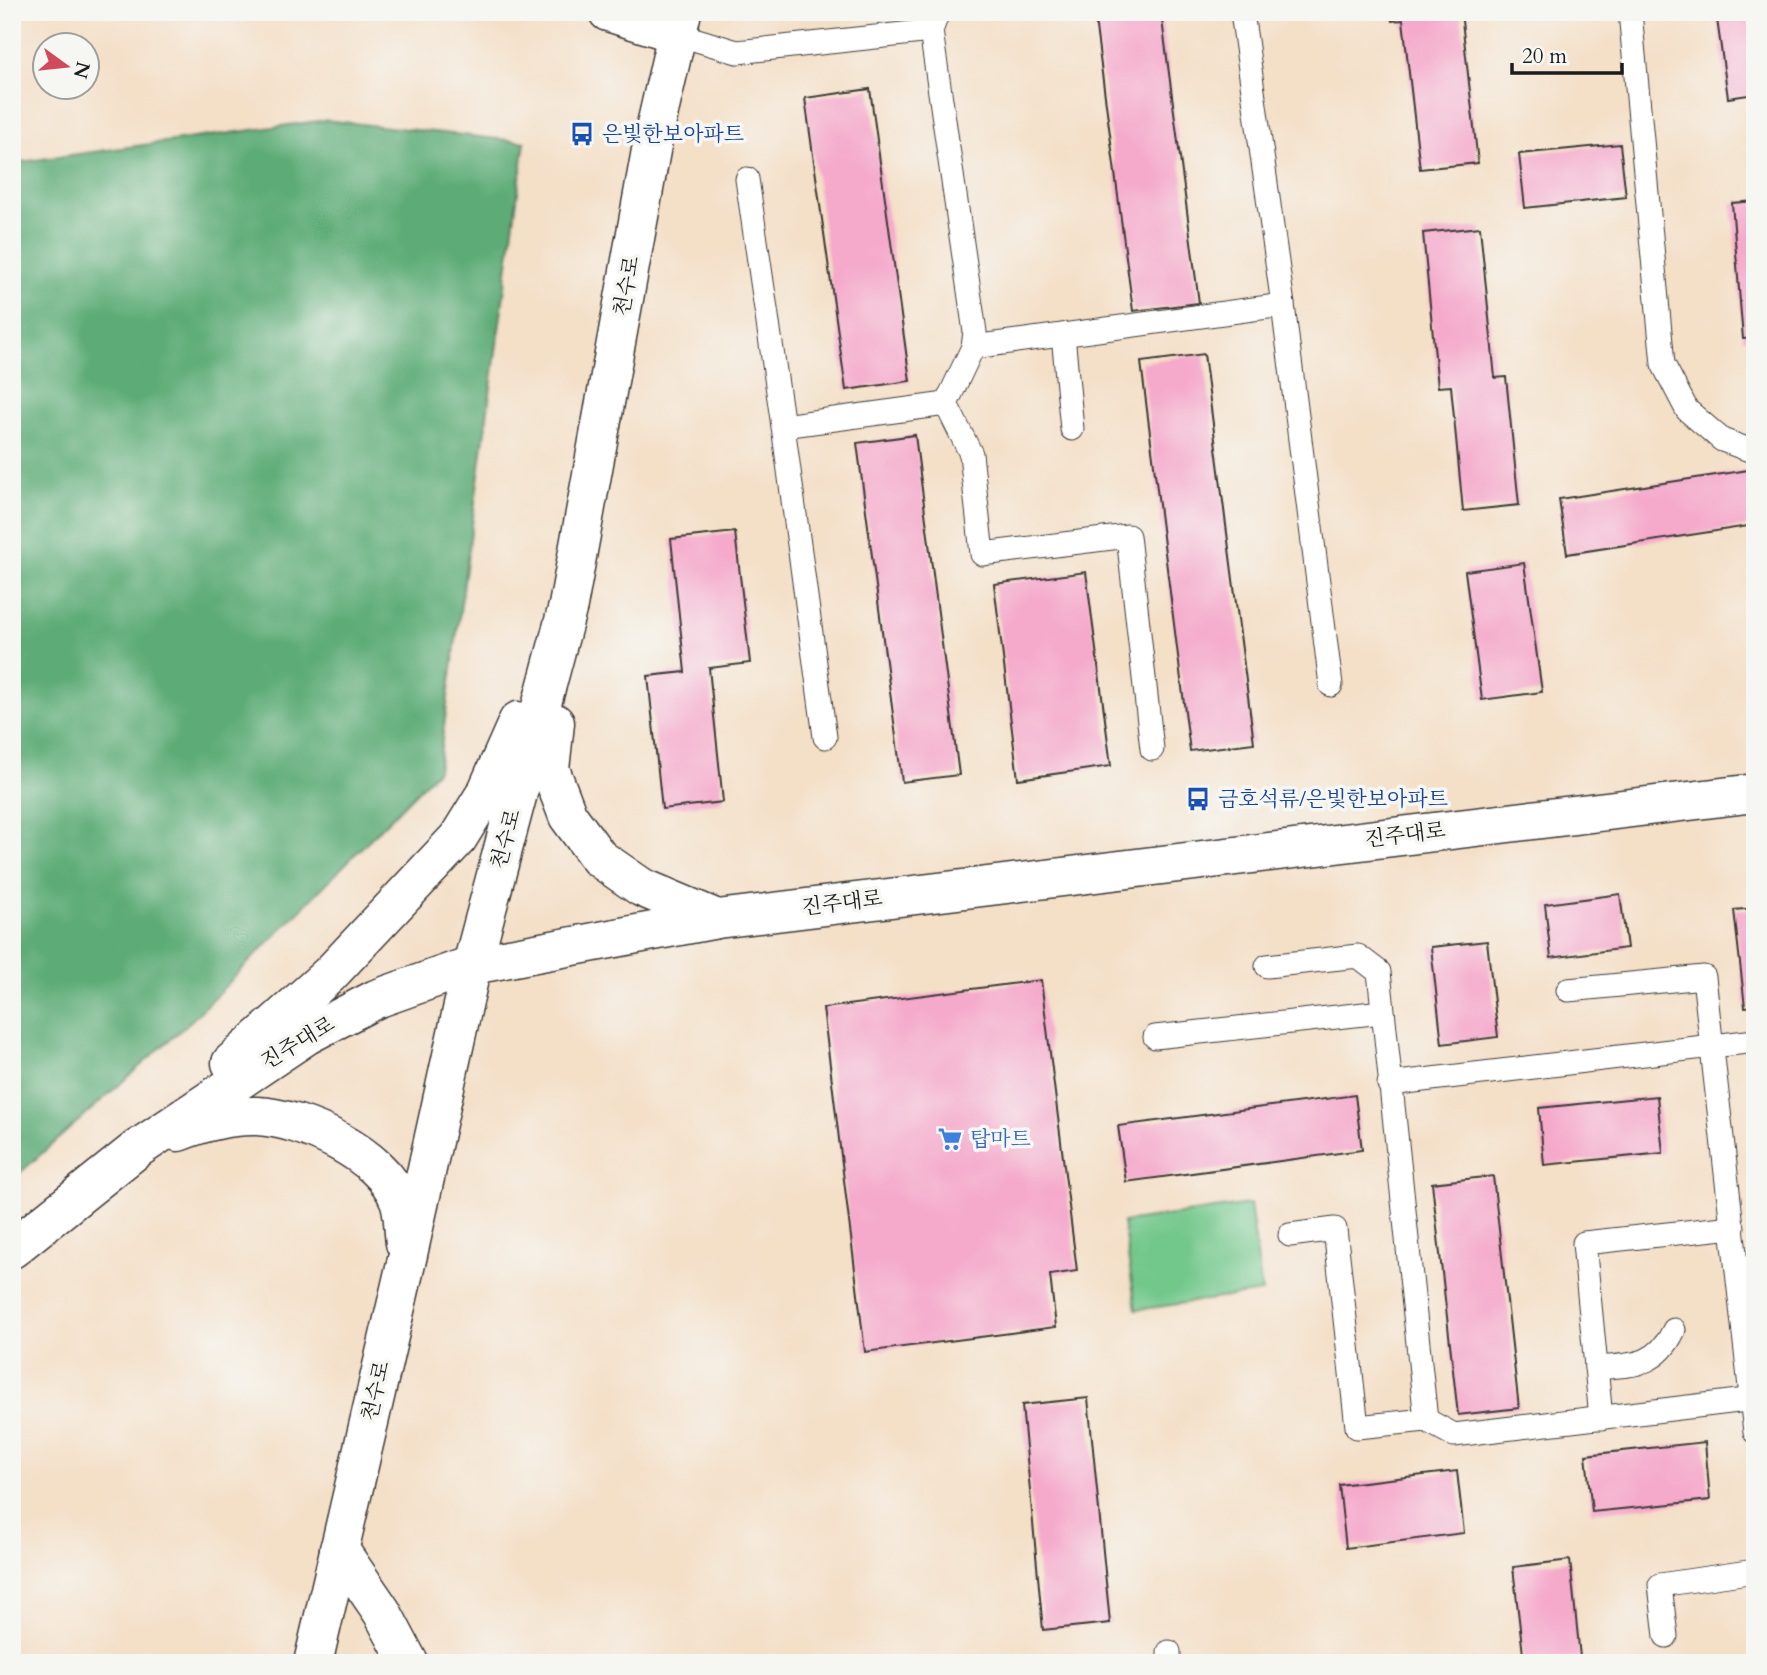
<svg xmlns="http://www.w3.org/2000/svg" width="1767" height="1675" viewBox="0 0 1767 1675" font-family="Cardo,'Noto Serif KR',serif">
<style>
.green{fill:#72c78b;stroke:#477254;stroke-width:2}
.forest{fill:#5dac77;stroke:#3c644a;stroke-width:2}
.building{fill:#f5a9cb}
.lines{fill:none;stroke-linecap:round;stroke-linejoin:round}
.lane-casing{stroke:#3c3936;stroke-width:25}
.street-casing{stroke:#3c3936;stroke-width:41}
.secondary-casing{stroke:#3c3936;stroke-width:41}
.lane{stroke:#fff;stroke-width:23}
.street{stroke:#fff;stroke-width:38}
.secondary{stroke:#fff;stroke-width:38}
.labels{text-anchor:middle;dominant-baseline:central;stroke-width:7;stroke-linejoin:round;paint-order:stroke}
.transit-label{font-size:21px;fill:#164399;stroke:#f6f6f2;text-anchor:start}
.street-label{font-size:21px;fill:#1c1c1c;stroke:#f6f6f2}
.shop-label{font-size:21px;fill:#366cbe;stroke:#f6f6f2;text-anchor:start}
</style>
<rect width="100%" height="100%" fill="#f6f6f2"/>
<filter id="ink" filterUnits="userSpaceOnUse"><feTurbulence type="fractalNoise" baseFrequency=".0143" numOctaves="2"/><feDisplacementMap in="SourceGraphic" scale="14" xChannelSelector="R" yChannelSelector="G"/><feConvolveMatrix kernelMatrix="1 2 1 2 8 2 1 2 1" color-interpolation-filters="sRGB"/></filter>
<filter id="wash" filterUnits="userSpaceOnUse"><feTurbulence type="fractalNoise" baseFrequency=".00686" numOctaves="4" result="noise"/><feDisplacementMap in="SourceGraphic" scale="28" xChannelSelector="R" yChannelSelector="G"/><feGaussianBlur stdDeviation="1.57" result="paint"/><feColorMatrix in="noise" values="0 0 0 0 0 0 0 0 0 0 0 0 0 0 0 0 0 1.4 0 .05"/><feComposite in="paint" operator="in"/></filter>
<g filter="url(#wash)">
<rect width="100%" height="100%" fill="#f4dfc7"/>
<!-- green -->
<polygon class="green" points="1250,1204 1262,1292 1136,1310 1123,1222"/>
<!-- forest -->
<polygon class="forest" points="325,120 525,142 438,770 193,1019 12,1180 12,163"/>
<g id="blocks">
<!-- building -->
<g class="building">
<polygon points="1094,12 1161,12 1199,303 1133,311"/>
<polygon points="1391,12 1461,12 1478,163 1420,169 1403,20 1392,21"/>
<polygon points="1716,12 1755,12 1755,94 1728,98"/>
<polygon points="870,89 910,381 846,390 805,98"/>
<polygon points="1620,144 1626,197 1525,208 1519,154"/>
<polygon points="1755,201 1755,338 1743,339 1732,203"/>
<polygon points="1480,227 1495,378 1506,377 1519,505 1463,511 1451,386 1438,387 1423,233"/>
<polygon points="1204,354 1254,743 1190,751 1141,362"/>
<polygon points="915,435 959,775 902,782 857,443"/>
<polygon points="1755,469 1755,525 1567,554 1559,499"/>
<polygon points="735,532 750,663 709,668 723,802 662,809 648,676 685,672 671,539"/>
<polygon points="1524,563 1542,692 1482,700 1465,571"/>
<polygon points="1086,572 1111,766 1018,779 994,584"/>
<polygon points="1620,894 1627,948 1551,958 1545,904"/>
<polygon points="1755,908 1755,1006 1745,1007 1734,910"/>
<polygon points="1487,941 1498,1037 1442,1044 1431,947"/>
<polygon points="1041,980 1077,1271 1050,1275 1056,1327 865,1352 823,1008"/>
<polygon points="1355,1095 1362,1150 1126,1182 1118,1126"/>
<polygon points="1657,1096 1663,1153 1544,1165 1539,1108"/>
<polygon points="1493,1176 1519,1408 1458,1415 1432,1183"/>
<polygon points="1088,1398 1110,1623 1043,1630 1022,1405"/>
<polygon points="1705,1442 1710,1500 1592,1512 1586,1455"/>
<polygon points="1457,1471 1464,1533 1346,1548 1339,1485"/>
<polygon points="1570,1560 1580,1657 1524,1663 1513,1567"/>
</g>
</g>
</g>
<g filter="url(#ink)">
<use href="#blocks" fill-opacity="0" stroke="#3c3936" stroke-width="2"/>
<g class="lines">
<!-- lane casing -->
<g class="lane-casing">
<g id="lane">
<polyline points="938,12 931,31 975,332 973,347 946,404 971,454 982,554 1128,536 1152,749"/>
<polyline points="1242,12 1283,305 1331,685"/>
<polyline points="1630,12 1663,364 1687,410 1722,440 1755,452"/>
<polyline points="677,34 737,52 931,31"/>
<polyline points="747,179 783,426 825,737"/>
<polyline points="1063,335 1072,429"/>
<polyline points="973,347 1283,305"/>
<polyline points="783,426 946,404"/>
<polyline points="1267,966 1358,956 1379,972 1426,1420"/>
<polyline points="1568,990 1704,977 1755,1432"/>
<polyline points="1155,1037 1382,1012"/>
<polyline points="1389,1084 1755,1041"/>
<polyline points="1290,1235 1335,1229 1357,1427 1426,1420 1454,1435 1755,1399"/>
<path d="M1596 1368C1632 1365 1657 1367 1674 1330"/>
<polyline points="1601,1418 1584,1243 1733,1227"/>
<polyline points="1666,1636 1660,1585 1755,1571"/>
<polyline points="1169,1663 1169,1652"/>
</g>
</g>
<!-- street casing -->
<g class="street-casing">
<polyline id="street" points="608,12 677,34"/>
</g>
<!-- secondary casing -->
<g class="secondary-casing">
<g id="secondary">
<polyline points="555,723 550,769 568,816 599,858 641,887 717,919"/>
<polyline points="231,1063 330,974 458,838 487,791 518,721"/>
<path d="M178 1132C203 1122 229 1115 257 1116 303 1118 382 1154 399 1200 404 1213 403 1230 405 1243"/>
<polyline points="12,1249 137,1149 307,1035 376,999 472,965 717,919 1755,793"/>
<polyline points="339,1549 382,1612 409,1663"/>
<polyline points="313,1663 407,1259 472,965 568,606 654,134 682,12"/>
</g>
</g>
<!-- lane -->
<use href="#lane" class="lane"/>
<!-- street -->
<use href="#street" class="street"/>
<!-- secondary -->
<use href="#secondary" class="secondary"/>
</g>
</g>
<!-- icons -->
<defs>
<g id="bus-bare" transform="scale(1.89)"><path d="M-5-6H5V4H4V6H2V4H-2V6H-4V4H-5ZM-3.5-4V0h7V-4ZM-3.5 1.2v1.5H-2V1.2ZM2 1.2v1.5H3.5V1.2Z" fill="#1a4fb4" stroke="#f6f6f2" stroke-width="2.5" paint-order="stroke"/></g>
<g id="supermarket-bare" transform="scale(1.89)"><path d="M-6-5.5h2.5l.6 2H6L4.5 2H-2.5L-4.4-4H-6ZM-1.5 3.2a1.3 1.3 0 1 0 .1 0ZM3 3.2a1.3 1.3 0 1 0 .1 0Z" fill="#3f7fe0" stroke="#f6f6f2" stroke-width="2.5" paint-order="stroke"/></g>
</defs>
<g fill-rule="evenodd">
<use href="#bus-bare" x="582" y="134"/>
<use href="#bus-bare" x="1198" y="799"/>
<use href="#supermarket-bare" x="950" y="1139"/>
</g>
<g class="labels">
<!-- transit labels -->
<g class="transit-label">
<text x="602" y="134">은빛한보아파트</text>
<text x="1218" y="799">금호석류/은빛한보아파트</text>
</g>
<!-- street labels -->
<g class="street-label">
<text transform="translate(627 286) rotate(-80)">천수로</text>
<text transform="translate(1405 835) rotate(-7)">진주대로</text>
<text transform="translate(506 839) rotate(-75)">천수로</text>
<text transform="translate(842 903) rotate(-7)">진주대로</text>
<text transform="translate(298 1043) rotate(-31)">진주대로</text>
<text transform="translate(376 1391) rotate(-77)">천수로</text>
</g>
<!-- shop labels -->
<g class="shop-label">
<text x="970" y="1139">탑마트</text>
</g>
</g>
<!-- margin -->
<rect width="1767" height="1675" fill="none" stroke="#f6f6f2" stroke-width="42"/>
<!-- north arrow -->
<g transform="translate(66 66) rotate(105)"><circle r="33" fill="#f6f6f2" stroke="#9f9f9c" stroke-width="2"/>
<path d="M0-5L12 26L0 18L-12 26Z" fill="#d1495b"/>
<text y="-10" font-size="19" font-weight="bold" text-anchor="middle" fill="#1c1c1c">N</text>
</g>
<!-- scale -->
<path d="M1512 63v10h110v-10" fill="none" stroke="#1c1c1c" stroke-width="3.5"/>
<text x="1522" y="63" font-size="21" fill="#1c1c1c" stroke="#f6f6f2" stroke-width="5" paint-order="stroke">20 m</text>
</svg>
